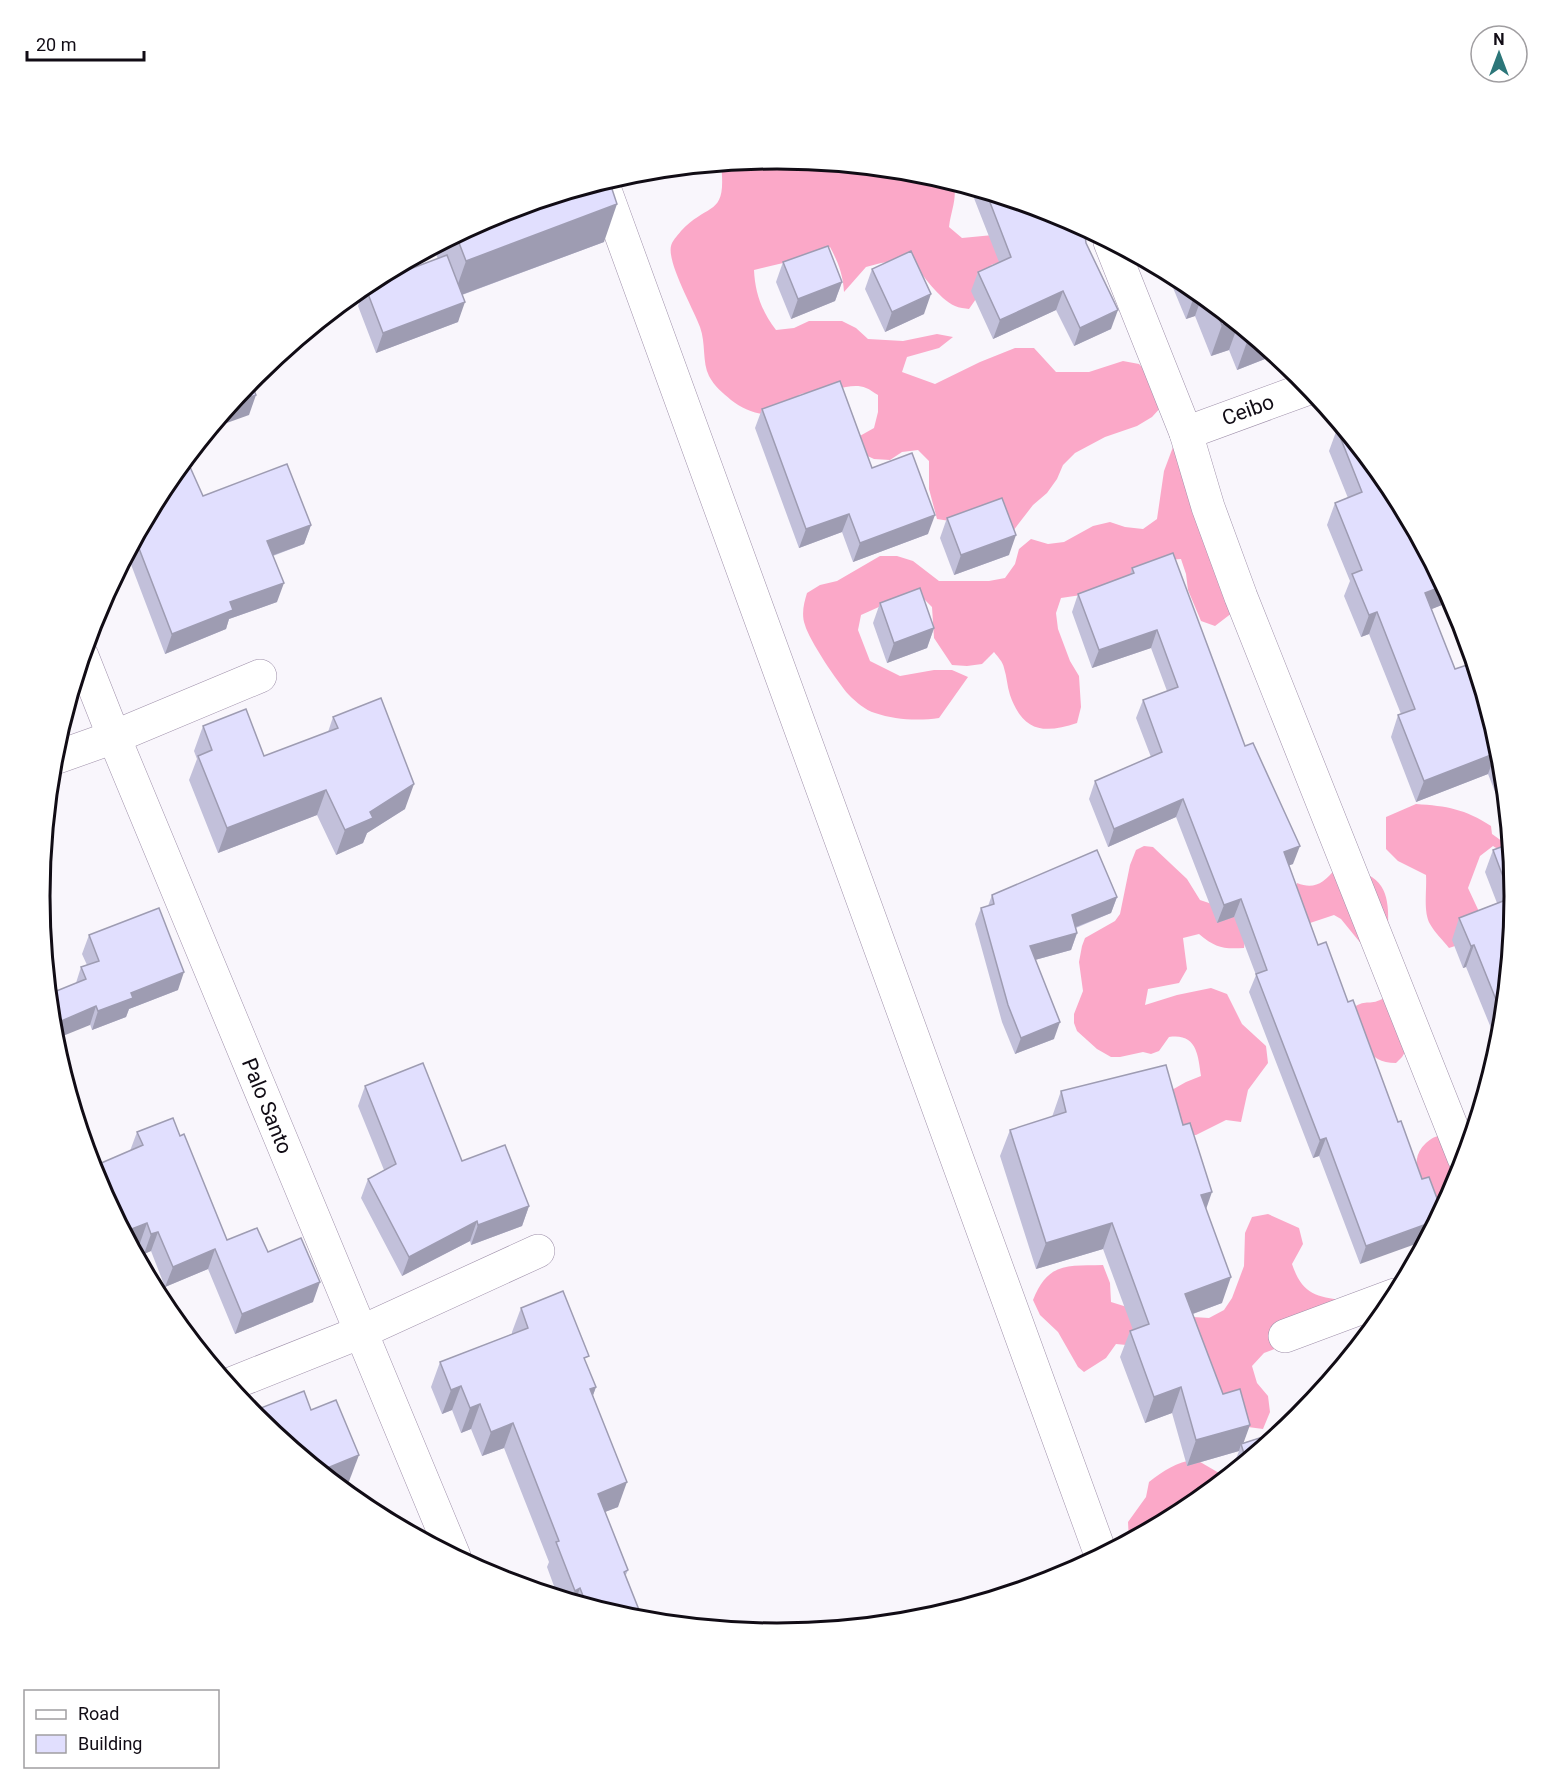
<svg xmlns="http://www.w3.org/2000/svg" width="1553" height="1792" viewBox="0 0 1553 1792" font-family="Roboto,sans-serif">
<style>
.forest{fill:#fba8c8}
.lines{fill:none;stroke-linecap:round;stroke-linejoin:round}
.minor-casing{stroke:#9f90aa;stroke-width:34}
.minor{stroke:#fff;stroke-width:33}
.wall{fill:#c2c0da}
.shaded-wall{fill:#9e9cb2}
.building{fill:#e1dffe;stroke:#9e9cb2;stroke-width:1.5}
.labels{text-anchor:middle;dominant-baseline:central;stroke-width:4.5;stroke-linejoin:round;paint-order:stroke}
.street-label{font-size:21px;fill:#110c15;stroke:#fff}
.rim{fill:none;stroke:#110c15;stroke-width:3}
</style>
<rect width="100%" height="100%" fill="#f9f6fc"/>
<!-- forest -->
<g class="forest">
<path d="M777 159 921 173 954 183C957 200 951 210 949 227L962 238 993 235 1031 206 1051 212 1050 216 1006 260 991 265 978 296 969 309C965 308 959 308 955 306 939 299 921 273 911 259L881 263 866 267 844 292C843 274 838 262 830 247L800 259 754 270C755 293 762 312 776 330L794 328 809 321H842L856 328 868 339 903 341 937 334 953 337 939 348 907 357 902 372 935 384 980 362 1015 348H1034L1056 372H1089L1123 361 1139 364 1164 390 1162 406 1152 417 1137 426 1105 437 1075 453 1063 465 1057 479 1047 493 1033 505 1013 531 937 519 929 489V461L918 450 902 452 890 460 874 459 861 453 858 437 874 428 878 412V395C874 393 870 389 866 388 852 382 832 392 817 393 811 394 804 392 799 395 791 399 785 407 777 411 762 419 743 409 731 400 723 393 714 386 709 376 702 362 706 343 700 327 694 310 667 263 671 246 672 241 677 236 681 231 709 201 727 218 721 164Z"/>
<path d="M1176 439 1241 606 1215 626 1201 621 1188 590 1186 574 1181 559 1166 560 1108 591 1061 598 1056 613 1058 629 1070 661 1079 676 1081 707 1077 723C1044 734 1023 732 1010 695 1007 686 1007 677 1004 668 1003 662 998 657 994 652L982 664 967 666 952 665 934 638 932 607 921 596 890 602 861 615 858 630 870 661 900 676 934 670H952L968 677 939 718C919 721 895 720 875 713 865 710 856 702 849 695 838 683 809 640 805 625 801 614 804 603 807 593L820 585 837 581 880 556H897L913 561 939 581H989L1005 578 1015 564 1019 549 1031 539 1048 544 1064 542 1093 526 1110 522 1125 527 1143 529 1157 519 1164 471Z"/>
<path d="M1416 804C1447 806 1465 809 1491 826L1492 834 1506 844H1509L1510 857 1493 846 1480 856 1468 888 1482 918 1464 943 1449 948C1443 940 1435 933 1430 924 1423 912 1427 890 1426 875L1398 861 1386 849V817Z"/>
<path d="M1144 846 1153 847 1187 879 1200 900 1215 905 1231 907 1246 932 1244 948C1222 949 1216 948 1199 934L1183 938 1187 969 1179 983 1148 989 1145 1005 1177 995 1211 988 1227 994 1242 1024 1266 1046 1268 1063 1248 1090 1241 1122 1226 1120 1196 1135H1180L1170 1091 1186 1082 1201 1076C1198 1055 1197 1033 1169 1037L1159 1051 1151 1054 1143 1052 1120 1057H1111L1097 1049 1077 1031 1074 1023V1014L1083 991 1079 962 1082 946 1085 938 1115 921 1120 914 1130 865 1136 850Z"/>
<path d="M1335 869C1345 871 1359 870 1368 875 1392 886 1388 915 1388 936L1367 951 1341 919 1334 915 1310 923 1303 921 1295 891 1297 883C1314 890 1324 883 1335 869Z"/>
<path d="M1384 998 1411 1042 1402 1057 1396 1063C1362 1063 1361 1033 1354 1007 1366 999 1371 1006 1384 998Z"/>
<path d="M1443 1135 1465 1156 1458 1179 1440 1213C1428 1192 1403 1164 1426 1143 1432 1138 1435 1136 1443 1135Z"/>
<path d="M1268 1214 1299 1228 1303 1244 1292 1264C1302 1293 1314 1297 1344 1300L1313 1334 1264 1353 1252 1366 1257 1383 1268 1396 1270 1412 1263 1429 1248 1427 1147 1347 1116 1344 1106 1358 1084 1372 1078 1367 1058 1332 1040 1315 1033 1300C1048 1262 1067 1266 1103 1265L1110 1283 1111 1302 1127 1307 1193 1317 1209 1318 1224 1310 1232 1298 1244 1266 1245 1233 1252 1217Z"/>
<path d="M1195 1459 1226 1477 1186 1509 1129 1540 1128 1522 1146 1497 1149 1482C1164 1470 1176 1463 1195 1459Z"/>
</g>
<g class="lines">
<!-- minor casing -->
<g class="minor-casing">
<g id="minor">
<polyline points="602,182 1101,1555"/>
<polyline points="1110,242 1186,433 1208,507 1241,597 1464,1158"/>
<polyline points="1186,433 1309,388"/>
<polyline points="82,656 114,737 454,1556"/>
<polyline points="52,759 114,737 260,676"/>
<polyline points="1285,1336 1395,1295"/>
<polyline points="228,1385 361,1332 538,1251"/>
</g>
</g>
<!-- minor -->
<use href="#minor" class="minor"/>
</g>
<!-- wall -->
<g class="wall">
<polygon points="970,188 1059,215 1086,243 1111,329 1074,346 1056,310 993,339 971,291 978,272 999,262"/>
<polygon points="495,215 604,242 462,295 458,322 376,353 358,306 365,286 438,259 433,247"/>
<polygon points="783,262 842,282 835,301 791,319 776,282"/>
<polygon points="872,269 924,314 885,332 865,289"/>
<polygon points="1173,276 1187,283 1268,350 1265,359 1237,370 1229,350 1211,356 1195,316 1186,319 1171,283"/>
<polygon points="762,409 872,468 928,534 853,562 842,532 799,548 755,428"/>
<polygon points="1337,429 1390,487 1449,598 1447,603 1431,609 1455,669 1500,752 1507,822 1488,774 1416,802 1391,737 1398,715 1401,714 1369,634 1361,637 1344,596 1350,581 1327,525 1335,503 1348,498 1329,451"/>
<polygon points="163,486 311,525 304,544 273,556 277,602 229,619 226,629 165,654 127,554"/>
<polygon points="947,518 1009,555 954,575 940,538"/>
<polygon points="1132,568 1245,746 1293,864 1289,865 1318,945 1348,1002 1422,1179 1360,1264 1319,1156 1313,1158 1249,992 1256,975 1234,917 1217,923 1176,817 1108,847 1089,799 1095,781 1151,757 1136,718 1143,700 1167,691 1151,648 1092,668 1072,612 1078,594 1130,575"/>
<polygon points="880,603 934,628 927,648 887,663 873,623"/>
<polygon points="333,717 405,809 367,833 363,843 336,855 317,815 218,853 189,780 197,759 194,751 203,726 264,756 328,732"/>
<polygon points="1493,850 1514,896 1501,1024 1491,1028 1466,967 1463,968 1452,940 1459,918 1497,903 1485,872"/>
<polygon points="992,895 1117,897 1111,913 1076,928 1077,933 1071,950 1035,960 1054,1039 1015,1054 1002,1022 975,924 981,908 988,906"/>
<polygon points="89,935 178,990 129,1009 126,1017 92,1030 76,983 81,967 87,965 82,954"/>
<polygon points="365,1086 462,1161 529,1206 522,1226 471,1245 470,1241 402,1276 361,1198 368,1179 384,1170 358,1106"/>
<polygon points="1061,1091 1206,1208 1222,1303 1193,1314 1223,1394 1243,1443 1281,1431 1236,1469 1234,1464 1239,1451 1187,1466 1172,1413 1145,1423 1120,1357 1130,1331 1133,1330 1103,1249 1036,1269 1000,1156 1010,1130 1052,1117"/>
<polygon points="137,1132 180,1136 227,1240 268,1252 313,1302 235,1334 208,1269 165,1287 151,1251 144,1254 140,1243 131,1246 95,1178 130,1151"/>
<polygon points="521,1308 586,1363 596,1387 593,1395 618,1507 605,1512 628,1570 625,1577 632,1619 558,1597 547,1567 549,1562 504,1448 482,1456 471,1429 461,1433 452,1410 442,1414 431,1387 440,1362 512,1334 512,1332"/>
</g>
<!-- shaded-wall -->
<g class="shaded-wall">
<polygon points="617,204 604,242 453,298 466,261"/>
<polygon points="842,282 835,301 791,319 798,299"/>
<polygon points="1063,291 1056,310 993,339 1000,320"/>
<polygon points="1196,291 1202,296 1195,316 1186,319"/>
<polygon points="931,294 924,314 885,332 892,312"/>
<polygon points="465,302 458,322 376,353 383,333"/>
<polygon points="1118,310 1111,329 1074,346 1080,328"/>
<polygon points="1233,321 1238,325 1229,350 1211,356 1222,325"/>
<polygon points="1252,337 1268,350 1265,359 1237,370 1248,339"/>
<polygon points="256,395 249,415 210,429 230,405"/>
<polygon points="849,514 842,532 799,548 806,529"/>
<polygon points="935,515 928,534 853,562 860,543"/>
<polygon points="311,525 304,544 260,560 267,541"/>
<polygon points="1016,535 1009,555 954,575 961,555"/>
<polygon points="284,583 277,602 229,619 226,629 165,654 172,634 230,602"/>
<polygon points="1442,584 1449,598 1447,603 1417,615 1425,593"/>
<polygon points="1377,612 1369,634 1361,637 1369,615"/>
<polygon points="934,628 927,648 887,663 894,643"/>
<polygon points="1157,630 1151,648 1092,668 1099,650"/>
<polygon points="1496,753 1488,774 1416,802 1424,781"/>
<polygon points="414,784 405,809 367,833 363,843 336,855 345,830 370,812"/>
<polygon points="326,790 317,815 218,853 227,828"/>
<polygon points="1183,799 1176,817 1108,847 1114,829"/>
<polygon points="1300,846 1293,864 1277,870 1284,852"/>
<polygon points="1117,897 1111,913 1066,931 1072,915"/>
<polygon points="1241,899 1234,917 1217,923 1224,905"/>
<polygon points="1077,933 1071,950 1024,963 1030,946"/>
<polygon points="1474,945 1466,967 1463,968 1471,946"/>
<polygon points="184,972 178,990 129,1009 126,1017 92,1030 98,1011 131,993"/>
<polygon points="1503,1005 1501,1024 1491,1028 1499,1007"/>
<polygon points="96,1006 90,1025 53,1040 52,1025"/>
<polygon points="1060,1022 1054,1039 1015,1054 1021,1038"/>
<polygon points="1326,1138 1319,1156 1313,1158 1320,1140"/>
<polygon points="1212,1192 1203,1218 1201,1195"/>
<polygon points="529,1206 522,1226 471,1245 478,1225"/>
<polygon points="477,1221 470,1241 402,1276 409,1257"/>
<polygon points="1435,1221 1424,1241 1360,1264 1366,1246"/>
<polygon points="147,1223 140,1243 131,1246 124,1232"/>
<polygon points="1112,1223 1103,1249 1036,1269 1046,1243"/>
<polygon points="158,1232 151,1251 144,1254 151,1234"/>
<polygon points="215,1249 208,1269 165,1287 173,1267"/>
<polygon points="1231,1277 1222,1303 1176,1320 1185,1294"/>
<polygon points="320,1282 313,1302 235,1334 242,1314"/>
<polygon points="461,1386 452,1410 442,1414 451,1390"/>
<polygon points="596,1387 587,1412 590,1389"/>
<polygon points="1181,1387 1172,1413 1145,1423 1154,1397"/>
<polygon points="480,1404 471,1429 461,1433 470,1408"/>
<polygon points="513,1423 504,1448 482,1456 491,1432"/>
<polygon points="1250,1425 1242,1447 1241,1444 1239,1451 1187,1466 1196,1440"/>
<polygon points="359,1455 348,1484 340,1488 320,1471"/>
<polygon points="627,1482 618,1507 589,1518 598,1494"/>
<polygon points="580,1588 575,1602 571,1601 575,1591"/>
</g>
<!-- building -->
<g class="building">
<polygon points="609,180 617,204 466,261 456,235 495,215"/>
<polygon points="986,192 1059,215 1084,228 1086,243 1118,310 1080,328 1063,291 1000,320 978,272 1011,257"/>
<polygon points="828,246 842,282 798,299 783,262"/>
<polygon points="911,251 931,294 892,312 872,269"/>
<polygon points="447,255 465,302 383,333 365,286"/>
<polygon points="1214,306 1233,321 1222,325"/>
<polygon points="1245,331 1252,337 1248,339"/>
<polygon points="250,381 256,395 230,405"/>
<polygon points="840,381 872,468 912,453 935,515 860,543 849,514 806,529 762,409"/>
<polygon points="1341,427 1390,487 1443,586 1425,593 1455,669 1473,663 1500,752 1501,767 1496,753 1424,781 1398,715 1415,709 1377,612 1369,615 1352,574 1362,570 1335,503 1362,492 1337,429"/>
<polygon points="186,458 203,496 287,464 311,525 267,541 284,583 230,602 233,610 172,634 135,538 163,486"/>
<polygon points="1002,498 1016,535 961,555 947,518"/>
<polygon points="1173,553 1245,746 1253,743 1300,846 1284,852 1318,945 1326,942 1348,1002 1353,1000 1398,1122 1401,1121 1422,1179 1429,1177 1441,1209 1435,1221 1366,1246 1326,1138 1320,1140 1256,974 1267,970 1241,899 1224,905 1183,799 1114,829 1095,781 1162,752 1143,700 1178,687 1157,630 1099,650 1078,594 1134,573 1132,568"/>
<polygon points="920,588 934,628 894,643 880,603"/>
<polygon points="381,698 414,784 370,812 373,818 345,830 326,790 227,828 198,756 212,750 203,726 246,709 264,756 338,728 333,717"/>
<polygon points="1509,844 1514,896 1503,1005 1499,1007 1474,945 1471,946 1459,918 1511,898 1493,850"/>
<polygon points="1097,850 1117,897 1072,915 1077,933 1030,946 1060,1022 1021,1038 1008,1005 981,908 994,904 992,895"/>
<polygon points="159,908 184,972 131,993 133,998 98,1011 96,1006 52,1025 49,994 86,979 81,967 99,961 89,935"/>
<polygon points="423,1063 462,1161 505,1145 529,1206 478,1225 477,1221 409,1257 368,1179 396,1164 365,1086"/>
<polygon points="1166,1065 1183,1125 1190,1123 1212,1192 1201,1195 1231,1277 1185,1294 1223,1394 1240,1389 1250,1425 1196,1440 1181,1387 1154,1397 1130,1331 1149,1324 1112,1223 1046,1243 1010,1130 1066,1112 1061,1091"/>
<polygon points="173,1118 180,1136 184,1134 227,1240 257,1228 268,1252 301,1238 320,1282 242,1314 215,1249 173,1267 158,1232 151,1234 147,1223 124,1232 95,1178 92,1167 143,1145 137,1132"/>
<polygon points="563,1291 589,1356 584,1358 596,1387 590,1389 627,1482 598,1494 628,1570 624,1572 643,1620 632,1619 587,1606 580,1588 575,1591 556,1542 559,1541 513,1423 491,1432 480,1404 470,1408 461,1386 451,1390 440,1362 528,1328 521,1308"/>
<polygon points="304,1391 311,1410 336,1400 359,1455 320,1471 255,1417 251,1412"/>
<polygon points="1281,1431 1246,1460 1241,1444"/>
</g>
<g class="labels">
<!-- street labels -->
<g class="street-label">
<text transform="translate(1248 410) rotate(-20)">Ceibo</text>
<text transform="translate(267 1106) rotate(68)">Palo Santo</text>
</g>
</g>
<!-- crop -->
<path d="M0 0H1553V1792H0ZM50 896a727 727 0 1 1 1454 0a727 727 0 1 1-1454 0Z" fill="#fff" fill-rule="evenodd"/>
<path class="rim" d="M50 896a727 727 0 1 1 1454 0a727 727 0 1 1-1454 0Z"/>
<!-- legend -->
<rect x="24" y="1690" width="195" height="78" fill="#ffffff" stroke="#a09ea1" stroke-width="1.5"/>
<rect x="36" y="1710" width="30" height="9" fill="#ffffff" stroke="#a09ea1" stroke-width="1.5"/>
<text x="78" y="1720" font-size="18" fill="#110c15">Road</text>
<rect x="36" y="1735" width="30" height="18" fill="#e1dffe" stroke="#a09ea1" stroke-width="1.5"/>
<text x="78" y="1750" font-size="18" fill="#110c15">Building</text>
<!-- north arrow -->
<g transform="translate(1499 54)"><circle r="28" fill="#ffffff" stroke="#a09ea1" stroke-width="1.5"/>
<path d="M0-4.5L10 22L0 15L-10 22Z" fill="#2c7679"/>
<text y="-9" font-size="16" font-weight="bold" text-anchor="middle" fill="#110c15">N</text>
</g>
<!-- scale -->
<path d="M27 51v9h117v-9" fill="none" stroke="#110c15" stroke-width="3"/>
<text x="36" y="51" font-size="18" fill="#110c15" stroke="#ffffff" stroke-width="4.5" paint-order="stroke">20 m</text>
</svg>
